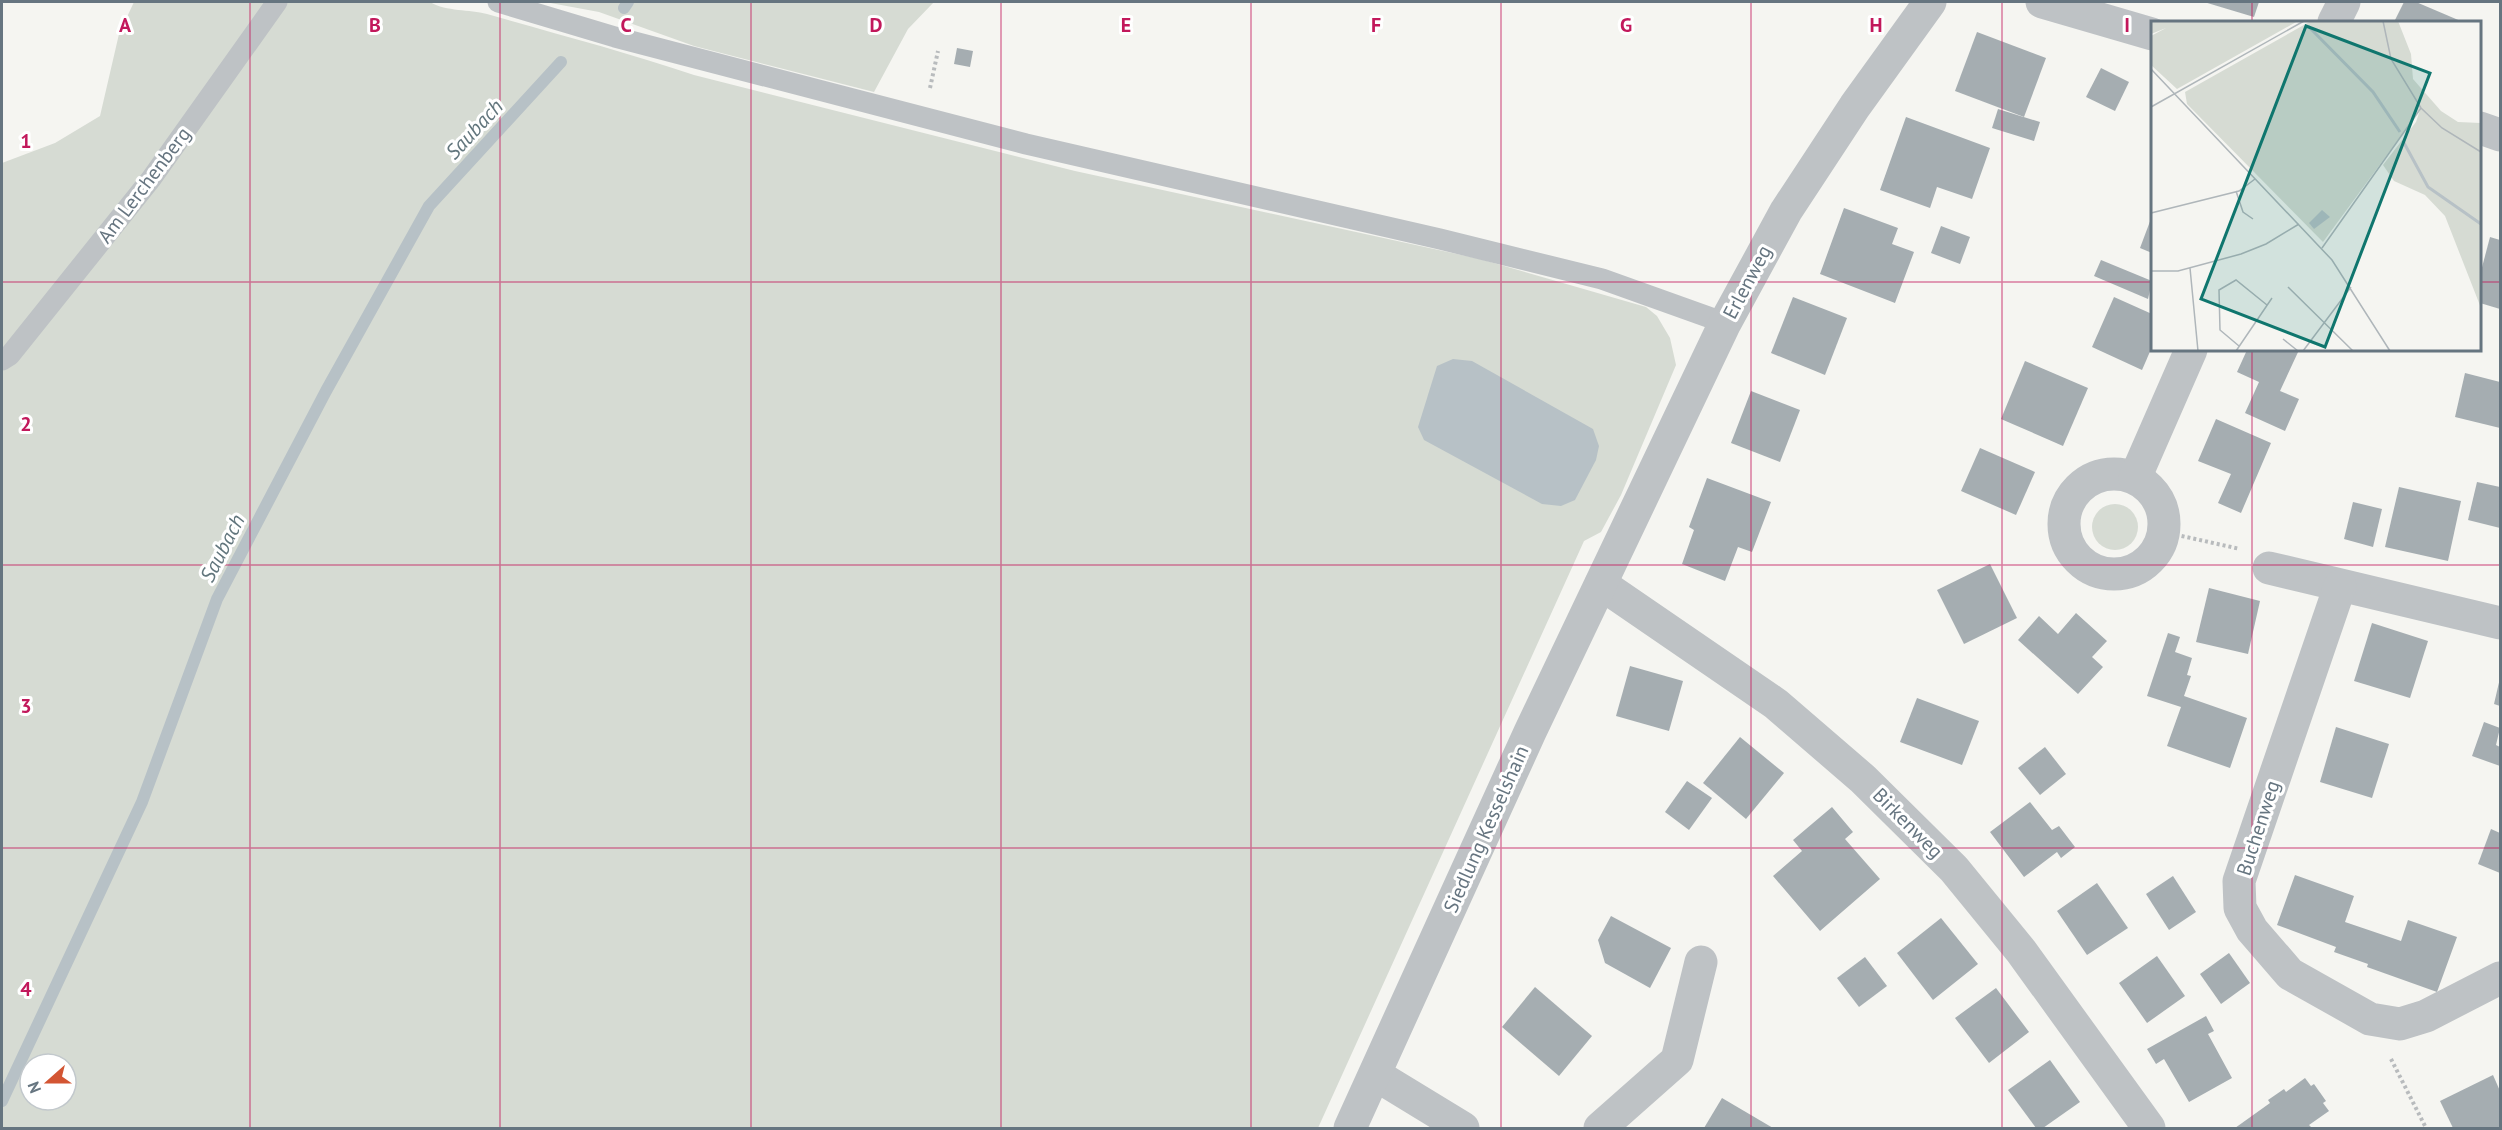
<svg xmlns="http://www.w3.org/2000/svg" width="2502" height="1130" viewBox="0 0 2502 1130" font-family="'PT Sans',sans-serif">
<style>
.green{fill:#d6dbd3;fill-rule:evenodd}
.water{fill:#b7c1c6}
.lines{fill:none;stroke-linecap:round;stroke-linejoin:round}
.stream{stroke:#b7c1c6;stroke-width:12}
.building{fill:#a5adb1}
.path{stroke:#b8bbbd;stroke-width:4;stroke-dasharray:3 3;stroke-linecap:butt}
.service{stroke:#bec2c5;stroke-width:21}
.minor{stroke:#bec2c5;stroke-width:33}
.grid{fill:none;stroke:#c2185b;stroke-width:1.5;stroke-opacity:0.55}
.labels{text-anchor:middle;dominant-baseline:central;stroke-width:6;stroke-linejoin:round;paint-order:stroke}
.street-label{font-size:20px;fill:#667580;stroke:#fff}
.water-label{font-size:21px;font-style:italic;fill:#62767d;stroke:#fff}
.inset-river{fill:none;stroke:#b7c1c6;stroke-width:3}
.inset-road{fill:none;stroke:#afb6ba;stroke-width:1.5}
.view{fill:#0f766e;fill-opacity:0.15;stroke:#0f766e;stroke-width:3}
.inset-edge{fill:none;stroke:#667580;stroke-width:3}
.grid-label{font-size:20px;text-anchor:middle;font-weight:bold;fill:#c2185b;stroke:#fff;stroke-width:6;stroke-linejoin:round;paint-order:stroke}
</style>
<rect width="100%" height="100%" fill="#f5f5f1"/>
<!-- green -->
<g class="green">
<path d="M134 2H430C447 12 469 9 487 14 556 34 626 52 694 75L1075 171 1480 259 1646 307 1657 316 1670 338 1676 365 1621 495 1601 532 1584 541 1318 1128H2V163L55 143 100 116 119 34ZM30 1064H66V1100H30Z"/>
<polygon points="545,2 934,2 908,29 874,92 694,46 599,12"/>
<circle cx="2115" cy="527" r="23"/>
</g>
<!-- water -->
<polygon class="water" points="1453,359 1472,361 1593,429 1599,446 1596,460 1575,500 1561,506 1542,504 1424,440 1418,427 1437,366"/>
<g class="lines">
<!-- stream -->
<g class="stream">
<polyline points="624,8 628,2"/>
<polyline points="2,1101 142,802 217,599 326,391 429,206 561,62"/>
</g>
</g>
<!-- building -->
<g class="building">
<polygon points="2204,2 2259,2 2254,17"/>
<polygon points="2404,2 2416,2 2463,22 2394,22"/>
<polygon points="1977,32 2046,58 2024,117 1955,91"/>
<polygon points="957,48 973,51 970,67 954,64"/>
<polygon points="2101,68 2129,82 2115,111 2086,97"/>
<polygon points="1998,109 2040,122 2034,141 1992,128"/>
<polygon points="1906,117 1990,148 1972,199 1937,187 1930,208 1880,190"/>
<polygon points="1844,208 1898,228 1892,244 1914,252 1895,303 1820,274"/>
<polygon points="2152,216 2152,253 2140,248"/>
<polygon points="1941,226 1970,237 1960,264 1931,253"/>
<polygon points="2490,237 2500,240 2500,309 2480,303 2480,275"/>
<polygon points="2101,260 2152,281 2148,299 2094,276"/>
<polygon points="1793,297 1847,318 1825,375 1771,353"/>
<polygon points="2114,297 2152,314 2152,347 2142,370 2092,347"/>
<polygon points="2247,350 2299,350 2280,391 2299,399 2285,431 2245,413 2259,382 2237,372"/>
<polygon points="2025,361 2088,388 2063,446 2001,419"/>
<polygon points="2465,373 2500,382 2500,428 2455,417"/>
<polygon points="1751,391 1800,410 1780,462 1731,443"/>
<polygon points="2216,419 2271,443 2241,513 2218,503 2231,474 2198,461"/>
<polygon points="1980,448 2035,472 2016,515 1961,491"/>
<polygon points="1707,478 1771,502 1752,552 1738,547 1725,581 1682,564 1694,530 1689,527"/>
<polygon points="2477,482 2500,487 2500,528 2468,520"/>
<polygon points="2399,487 2461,501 2448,561 2385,547"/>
<polygon points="2353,502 2382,509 2373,547 2344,539"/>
<polygon points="1990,564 2017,618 1964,644 1937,590"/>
<polygon points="2209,588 2260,601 2248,654 2196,642"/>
<polygon points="2076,613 2107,641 2092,657 2103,667 2078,694 2018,640 2039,616 2058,634"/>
<polygon points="2372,623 2428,641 2410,698 2354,681"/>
<polygon points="2168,633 2180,637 2175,652 2192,658 2187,675 2191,676 2184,696 2247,718 2230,768 2167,746 2181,707 2147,696"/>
<polygon points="1630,666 1683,681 1669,731 1616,716"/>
<polygon points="2500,678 2500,706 2494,704"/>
<polygon points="1917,698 1979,721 1962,765 1900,742"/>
<polygon points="2484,722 2500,728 2496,745 2500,747 2500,766 2472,756"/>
<polygon points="2336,727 2389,744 2372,798 2320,782"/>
<polygon points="1740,737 1784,773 1746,819 1703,783"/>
<polygon points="2045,747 2066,774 2040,795 2018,768"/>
<polygon points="1687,781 1712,798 1689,830 1665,812"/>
<polygon points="2030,802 2052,830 2059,826 2075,847 2061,858 2057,852 2024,877 1990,832"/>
<polygon points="1832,807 1853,832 1845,839 1880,879 1820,931 1773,876 1802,851 1793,840"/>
<polygon points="2491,829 2500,833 2500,873 2478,864"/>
<polygon points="2295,875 2354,896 2345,922 2401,941 2408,920 2457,937 2437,992 2367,967 2368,964 2334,952 2336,947 2277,925"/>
<polygon points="2173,876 2196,912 2169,930 2146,894"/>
<polygon points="2097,883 2128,928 2087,955 2057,911"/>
<polygon points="1611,916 1671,948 1650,988 1605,963 1598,940"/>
<polygon points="1941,918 1978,964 1933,1000 1897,953"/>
<polygon points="2229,953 2250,983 2221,1004 2200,974"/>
<polygon points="2157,956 2185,996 2147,1023 2119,983"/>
<polygon points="1865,957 1887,986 1859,1007 1837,978"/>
<polygon points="1535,987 1592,1036 1559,1076 1502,1027"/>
<polygon points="1996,988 2029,1032 1989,1063 1955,1018"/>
<polygon points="2206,1016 2214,1031 2208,1034 2232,1078 2189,1102 2164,1059 2156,1064 2147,1049"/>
<polygon points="2050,1060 2080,1102 2043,1128 2036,1128 2008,1090"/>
<polygon points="2493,1075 2500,1091 2500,1128 2453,1128 2440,1101"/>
<polygon points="2305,1078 2311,1086 2314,1084 2326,1101 2323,1103 2329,1111 2309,1125 2312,1128 2235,1128 2270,1103 2268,1100 2284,1089 2286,1092"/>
<polygon points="1722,1098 1773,1128 1704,1128"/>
</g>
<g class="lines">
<!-- path -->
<g class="path">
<polyline points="930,88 938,51"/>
<polyline points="2164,532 2240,549"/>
<polyline points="2391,1059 2426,1128"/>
</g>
<!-- service -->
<g class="service">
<polyline points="498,2 615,37 1026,144 1440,239 1602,279 1725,323"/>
<polyline points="2,360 10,355 151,179 277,2"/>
</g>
<!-- minor -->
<g class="minor">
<polyline points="2042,2 2152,34"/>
<polyline points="2334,22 2344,2"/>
<polyline points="2480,128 2500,135"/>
<circle cx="2114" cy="524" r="50"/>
<polyline points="2135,478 2191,350"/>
<polyline points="2269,568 2500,623"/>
<polyline points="1601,584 1776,704 1863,779 1954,869 2021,951 2149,1128"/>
<polyline points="2340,586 2239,881 2240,908 2252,930 2290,974 2370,1019 2400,1024 2426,1016 2500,978"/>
<polyline points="1376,1075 1463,1128"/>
<polyline points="1350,1128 1530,732 1725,323 1786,211 1855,106 1930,2"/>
<polyline points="1600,1128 1677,1060 1701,962"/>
</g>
</g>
<!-- grid -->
<path class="grid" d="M250 2V1128M500 2V1128M751 2V1128M1001 2V1128M1251 2V1128M1501 2V1128M1751 2V1128M2002 2V1128M2252 2V22M2 282H2152M2480 282H2500M2252 350V1128M2 565H2500M2 848H2500"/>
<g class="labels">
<!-- street labels -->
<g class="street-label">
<text transform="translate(144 185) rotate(-53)">Am Lerchenberg</text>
<text transform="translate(1747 282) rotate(-62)">Erlenweg</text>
<text transform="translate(1908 823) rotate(45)">Birkenweg</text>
<text transform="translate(2258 828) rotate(-72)">Buchenweg</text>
<text transform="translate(1486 829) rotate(-66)">Siedlung Kesselshain</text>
</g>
<!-- water labels -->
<g class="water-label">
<text transform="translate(474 129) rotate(-47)">Saubach</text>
<text transform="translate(222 548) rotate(-63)">Saubach</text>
</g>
</g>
<!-- overview -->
<g transform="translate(2151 21)">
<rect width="330" height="330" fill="#f5f5f1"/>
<path d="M0 0H147L26 68 0 44V15L15 7 0 13ZM160 0H247L260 33 262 58 290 90 307 101 330 102V287L294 195 274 174 243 160 232 144 265 101 269 89 172 221 36 83 34 71Z" fill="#d6dbd3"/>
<path d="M171 189 179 196 163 208 158 202Z" fill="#b7c1c6"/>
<path class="inset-river" d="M157 5 222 71 249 111M252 120 277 166 330 203"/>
<path class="inset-road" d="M232 0 240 38 270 87 291 107 330 131M0 48 181 239 239 330M0 86 153 0M85 170 92 191 102 198M0 192 88 170 104 158M171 227 270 87M39 247 47 330M0 250H27L90 233 115 223 148 203M137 266 202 330M132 318 147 330M88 325 69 309 68 269 85 259 116 284M85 330 121 277M152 330 200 266"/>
<path class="view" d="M155 5 279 52 174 326 50 278Z"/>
<rect width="330" height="330" class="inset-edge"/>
</g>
<g class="grid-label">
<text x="125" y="32">A</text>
<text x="375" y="32">B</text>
<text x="626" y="32">C</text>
<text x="876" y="32">D</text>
<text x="1126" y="32">E</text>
<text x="1376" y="32">F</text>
<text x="1626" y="32">G</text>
<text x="1876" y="32">H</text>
<text x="2127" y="32">I</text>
<text x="26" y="148">1</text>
<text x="26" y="431">2</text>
<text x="26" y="713">3</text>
<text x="26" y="996">4</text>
</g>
<!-- border -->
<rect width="2502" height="1130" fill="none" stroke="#667580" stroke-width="6"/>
<!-- north arrow -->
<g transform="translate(48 1082) rotate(249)"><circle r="28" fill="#ffffff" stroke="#c2c8cc" stroke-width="1.5"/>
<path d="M0-4.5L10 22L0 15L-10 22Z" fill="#d35533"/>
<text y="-9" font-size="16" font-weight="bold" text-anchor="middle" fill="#667580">N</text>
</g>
</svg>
